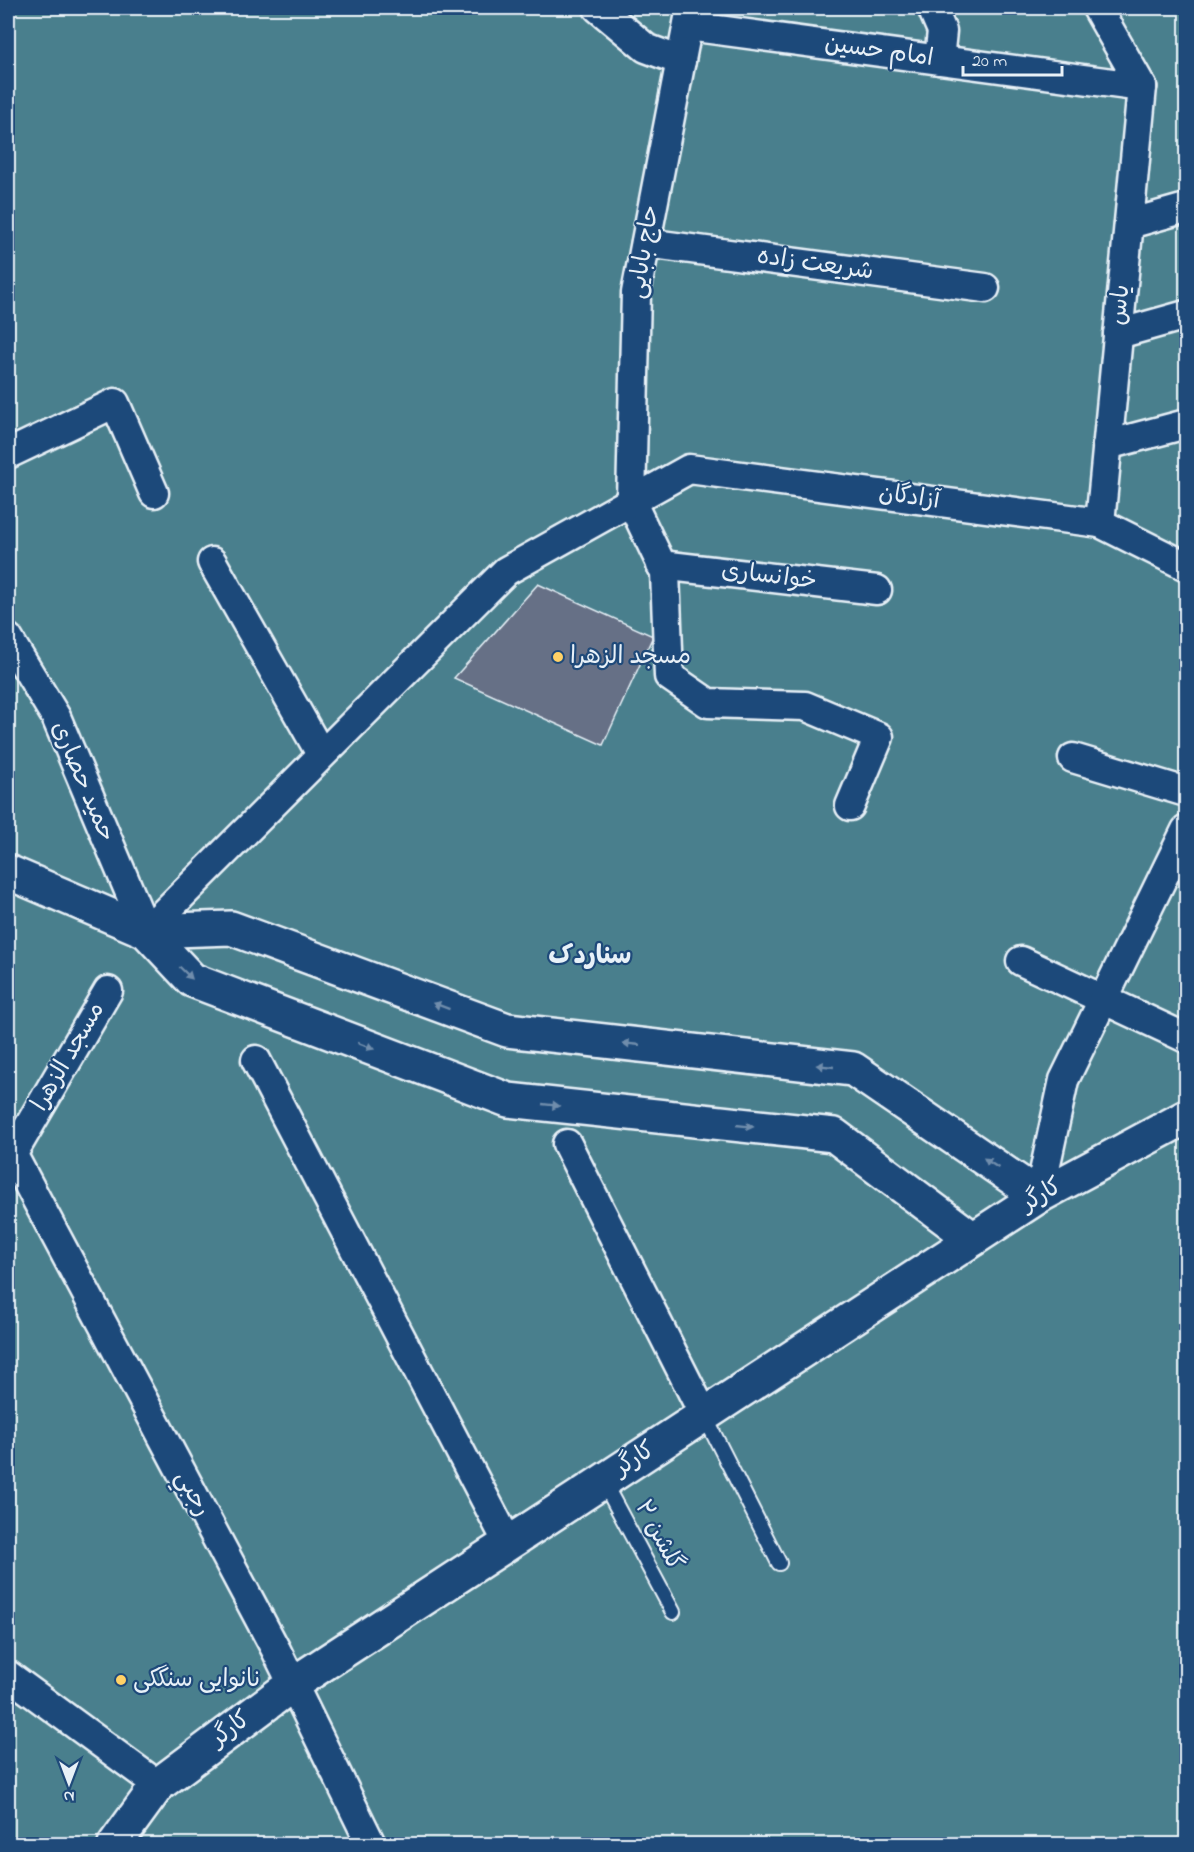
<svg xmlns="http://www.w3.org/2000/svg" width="1194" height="1852" viewBox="0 0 1194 1852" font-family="'Indie Flower','Playpen Sans Arabic',sans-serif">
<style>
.green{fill:#4a7f8d;stroke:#99b8c2;stroke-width:1.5}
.building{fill:#667086;stroke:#e8f1f8;stroke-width:1.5}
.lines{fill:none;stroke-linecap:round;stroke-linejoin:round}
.lane-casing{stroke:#e8f1f8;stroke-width:18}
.street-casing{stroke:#e8f1f8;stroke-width:33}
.secondary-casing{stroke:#e8f1f8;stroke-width:38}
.lane{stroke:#1f4a7a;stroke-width:14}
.street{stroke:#1f4a7a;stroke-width:28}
.secondary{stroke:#1f4a7a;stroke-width:33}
.oneway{fill:#6f8dac}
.poi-dot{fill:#ffd166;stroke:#1f4a7a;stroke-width:2}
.labels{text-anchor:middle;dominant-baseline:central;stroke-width:4.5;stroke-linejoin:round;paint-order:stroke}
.street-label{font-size:24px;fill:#e8f1f8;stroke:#1f4a7a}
.poi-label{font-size:24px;fill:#e8f1f8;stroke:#1f4a7a;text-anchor:start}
.neighbourhood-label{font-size:26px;font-weight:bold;fill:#e8f1f8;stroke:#1f4a7a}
</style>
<rect width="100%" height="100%" fill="#34557e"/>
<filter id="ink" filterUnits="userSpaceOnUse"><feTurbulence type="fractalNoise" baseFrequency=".0167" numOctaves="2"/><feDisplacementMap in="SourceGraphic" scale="12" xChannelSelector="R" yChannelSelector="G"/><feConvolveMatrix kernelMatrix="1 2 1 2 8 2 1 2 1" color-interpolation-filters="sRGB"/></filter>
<g filter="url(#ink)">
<!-- green -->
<rect class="green" x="8" y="8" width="1178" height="1836"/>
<!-- building -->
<polygon class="building" points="538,584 653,636 603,745 454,678"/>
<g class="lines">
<!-- lane casing -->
<g class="lane-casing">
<g id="lane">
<polyline points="704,1415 779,1563"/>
<polyline points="603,1481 673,1612"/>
</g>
</g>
<!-- street casing -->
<g class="street-casing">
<g id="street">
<polyline points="598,8 646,48 681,61"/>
<polyline points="691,8 636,293 631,501 665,572 669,676 708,703 805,706 879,737 850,806"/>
<polyline points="932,8 942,31 939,60"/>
<polyline points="1097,8 1142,87"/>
<polyline points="688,26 1142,87"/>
<polyline points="1129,224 1186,208"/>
<polyline points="646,243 985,288"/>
<polyline points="1118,334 1186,315"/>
<polyline points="1107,445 1186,424"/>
<polyline points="8,454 115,403 154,493"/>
<polyline points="1100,523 1142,87"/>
<polyline points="212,562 321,754"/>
<polyline points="661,565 877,590"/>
<polyline points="8,638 56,717 146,931 506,571 689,469 1100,523 1186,566"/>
<polyline points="1073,758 1186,792"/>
<polyline points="1021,961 1186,1038"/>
<polyline points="256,1060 508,1543"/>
<polyline points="567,1144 704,1415"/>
<polyline points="8,1146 276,1650 371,1844"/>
<polyline points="12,1155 108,991"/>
<polyline points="1039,1196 1064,1080 1186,830"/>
<polyline points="8,1675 158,1785"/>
</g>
</g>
<!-- secondary casing -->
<g class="secondary-casing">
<g id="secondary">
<polyline points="8,872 146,931 192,980 508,1100 834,1135 973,1239"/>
<polyline points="146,931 231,928 507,1030 853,1069 1039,1196"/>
<polyline points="115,1844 158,1785 293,1684 1039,1196 1186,1117"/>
</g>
</g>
<!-- lane -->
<use href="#lane" class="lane"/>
<!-- street -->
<use href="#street" class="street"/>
<!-- secondary -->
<use href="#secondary" class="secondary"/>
</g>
<!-- one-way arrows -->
<defs><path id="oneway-solid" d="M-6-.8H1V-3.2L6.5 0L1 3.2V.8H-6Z" transform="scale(1.5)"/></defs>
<g class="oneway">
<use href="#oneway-solid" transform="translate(186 973) rotate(44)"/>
<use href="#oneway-solid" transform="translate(441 1006) rotate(-160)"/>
<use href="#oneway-solid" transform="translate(631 1044) rotate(-174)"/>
<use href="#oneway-solid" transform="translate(366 1046) rotate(21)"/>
<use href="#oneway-solid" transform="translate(825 1066) rotate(-174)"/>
<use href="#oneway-solid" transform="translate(551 1105) rotate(6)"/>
<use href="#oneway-solid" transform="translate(745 1126) rotate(6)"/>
<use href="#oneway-solid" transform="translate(991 1163) rotate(-146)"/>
</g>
</g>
<!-- markers -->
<g class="poi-dot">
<circle cx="558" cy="657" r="6"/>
<circle cx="121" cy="1680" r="6"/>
</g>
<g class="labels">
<!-- street labels -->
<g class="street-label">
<text transform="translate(879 52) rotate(8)">امام حسین</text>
<text transform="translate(645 252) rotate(-81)">حاج بابایی</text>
<text transform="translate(815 265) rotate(8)">شریعت زاده</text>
<text transform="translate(1121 305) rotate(-84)">یاس</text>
<text transform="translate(909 498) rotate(8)">آزادگان</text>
<text transform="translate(769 577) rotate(7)">خوانساری</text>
<text transform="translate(82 782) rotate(67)">حمید حصاری</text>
<text transform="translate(69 1057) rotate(-60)">مسجد الزهرا</text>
<text transform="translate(1042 1196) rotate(-31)">کارگر</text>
<text transform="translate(635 1460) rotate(-33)">کارگر</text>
<text transform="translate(192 1494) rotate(62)">رجبي</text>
<text transform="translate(658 1536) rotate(62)">گلشن ۲</text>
<text transform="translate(231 1730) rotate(-37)">کارگر</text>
</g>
<!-- poi labels -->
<g class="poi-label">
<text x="570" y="657">مسجد الزهرا</text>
<text x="133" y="1680">نانوایی سنگکی</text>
</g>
<!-- neighbourhood labels -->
<g class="neighbourhood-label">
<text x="590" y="957">سناردک</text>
</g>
</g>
<!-- margin -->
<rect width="1194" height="1852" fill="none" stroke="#1f4a7a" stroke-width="30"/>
<rect x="15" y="15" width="1164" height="1822" fill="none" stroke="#e8f1f8" stroke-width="2" filter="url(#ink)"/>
<!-- north arrow -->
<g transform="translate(69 1783) rotate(180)" stroke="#1f4a7a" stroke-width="4.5" paint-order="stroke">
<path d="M0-4.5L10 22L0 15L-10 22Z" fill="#e8f1f8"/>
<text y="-9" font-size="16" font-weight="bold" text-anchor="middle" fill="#e8f1f8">N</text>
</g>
<!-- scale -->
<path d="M963 66v9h99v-9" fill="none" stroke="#e8f1f8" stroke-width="3"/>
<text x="972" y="66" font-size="18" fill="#e8f1f8" stroke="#1f4a7a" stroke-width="4.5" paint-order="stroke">20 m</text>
</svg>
